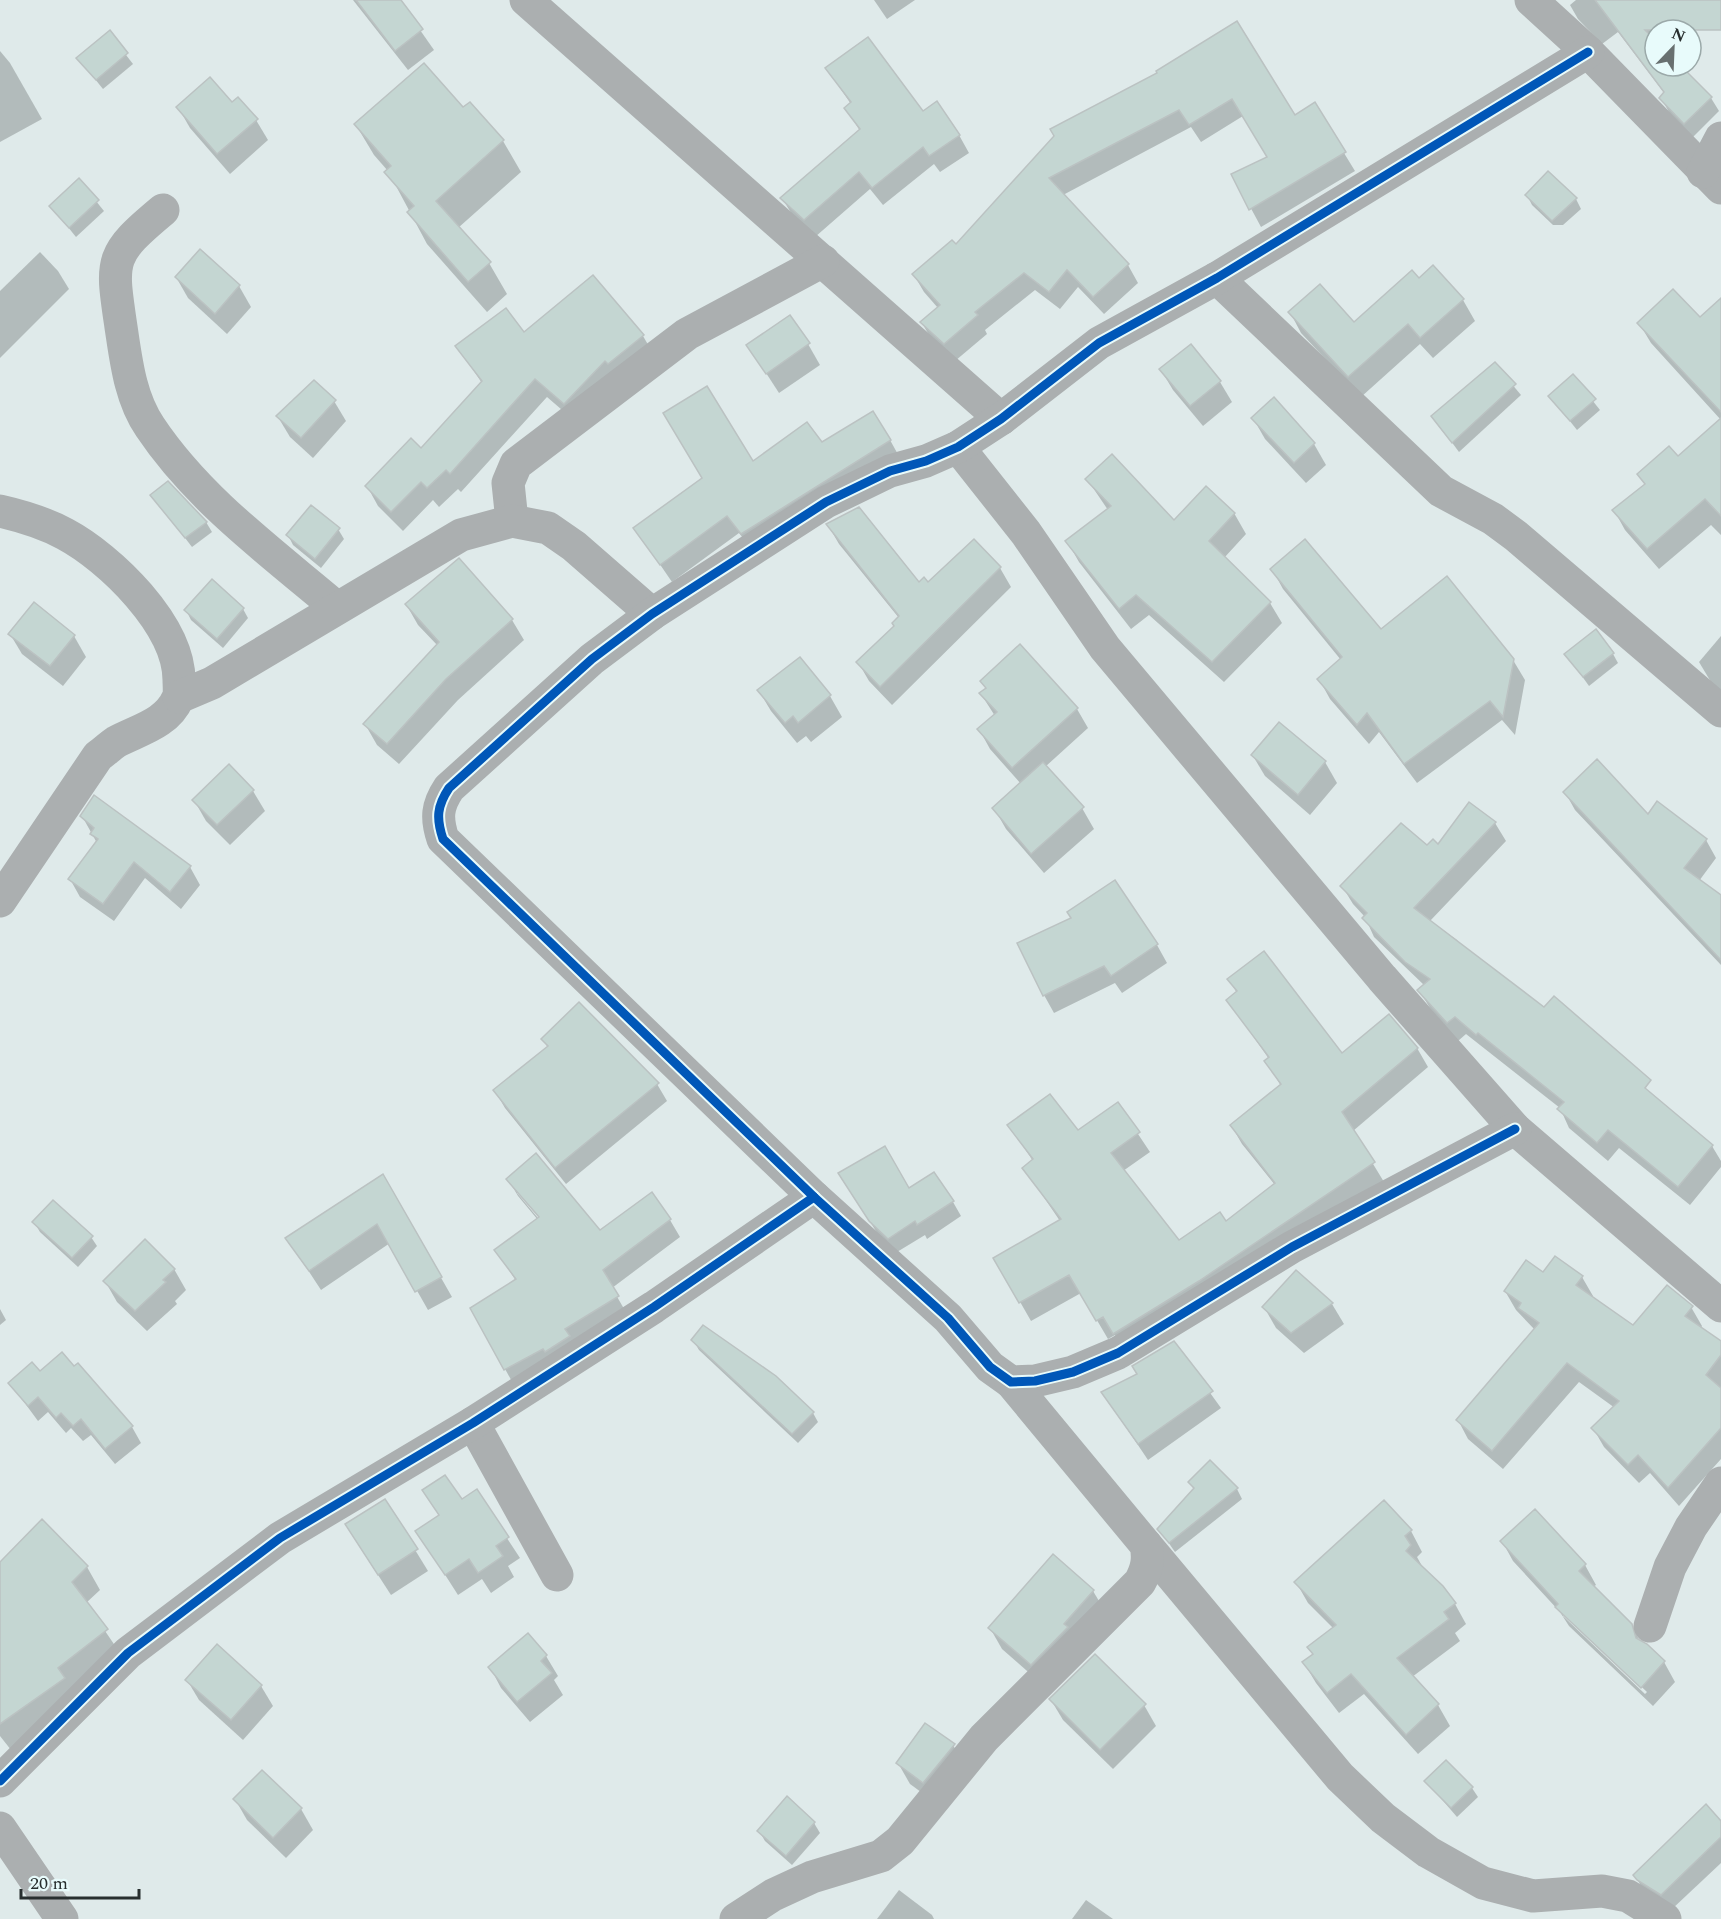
<svg xmlns="http://www.w3.org/2000/svg" width="1721" height="1919" viewBox="0 0 1721 1919" font-family="Spectral,serif">
<style>
.shadow{fill:#0003;fill-rule:evenodd}
.building{fill:#c4d6d2;stroke:#bbc2c2;stroke-width:1.5}
.lines{fill:none;stroke-linecap:round;stroke-linejoin:round}
.minor{stroke:#abafb0;stroke-width:33}
.cycleway-casing{stroke:#e8fbfb;stroke-width:13}
.cycleway{stroke:#0057b8;stroke-width:9}
</style>
<rect width="100%" height="100%" fill="#dfeaea"/>
<!-- shadow -->
<g class="shadow">
<polygon points="353,0 399,0 434,50 408,70"/>
<polygon points="874,0 915,0 887,19"/>
<polygon points="1576,0 1651,0 1675,30 1655,30 1655,66 1679,66 1711,98 1719,111 1693,137 1669,112 1661,98 1665,94 1618,32 1602,44 1578,19 1570,5"/>
<polygon points="109,33 133,64 103,89 78,58"/>
<polygon points="0,51 10,63 42,119 0,142"/>
<polygon points="827,69 922,113 959,135 969,153 940,172 934,164 883,205 870,189 815,237 793,216 782,198 860,131 846,108 851,104"/>
<polygon points="1159,74 1294,117 1314,104 1355,171 1261,227 1233,175 1269,158 1243,116 1201,142 1191,127 1063,195 1128,265 1138,283 1104,314 1078,287 1060,309 1035,290 985,330 987,334 955,361 932,340 922,323 938,308 924,292 914,275 956,246"/>
<polygon points="232,104 256,120 268,140 230,174 190,128 178,107"/>
<polygon points="470,104 503,141 521,172 458,228 489,263 507,294 487,312 427,244 388,171 374,155 356,125 463,109"/>
<polygon points="1548,173 1576,199 1581,209 1563,225 1553,225 1532,205 1527,195"/>
<polygon points="79,180 104,211 76,237 51,206"/>
<polygon points="200,251 239,286 251,307 227,334 188,298 176,277"/>
<polygon points="40,252 58,271 69,289 0,358 0,291"/>
<polygon points="1433,267 1463,300 1475,321 1433,358 1420,344 1361,397 1301,333 1290,312 1354,324 1419,280"/>
<polygon points="1700,319 1721,326 1721,535 1711,525 1659,569 1625,530 1614,510 1645,485 1639,474 1678,459 1721,420 1651,343 1639,323"/>
<polygon points="524,334 643,336 654,355 576,422 547,397 461,492 458,489 439,507 433,500 403,531 378,506 367,486 421,451 482,383 457,346"/>
<polygon points="808,344 820,365 779,393 748,345"/>
<polygon points="1495,364 1521,395 1459,452 1433,417"/>
<polygon points="1161,370 1220,382 1232,402 1203,426 1173,390"/>
<polygon points="1573,376 1600,410 1577,430 1550,396"/>
<polygon points="1274,399 1314,444 1326,465 1306,483 1265,439 1253,418"/>
<polygon points="334,401 346,421 313,458 290,437 278,417"/>
<polygon points="890,440 900,458 753,551 739,533 672,582 635,528 753,463 821,444"/>
<polygon points="1087,479 1174,522 1234,513 1246,534 1224,558 1270,603 1282,623 1224,682 1149,615 1131,629 1079,562 1067,541 1108,510"/>
<polygon points="152,495 206,522 212,532 192,547"/>
<polygon points="828,525 918,584 1000,568 1011,587 892,705 869,681 858,662 896,627 899,618 839,544"/>
<polygon points="338,529 344,539 321,568 293,545 288,535"/>
<polygon points="459,560 512,620 524,640 458,700 399,764 377,745 365,724 438,646 418,625 406,604"/>
<polygon points="1272,569 1381,631 1513,660 1525,680 1515,735 1502,720 1417,783 1379,732 1369,744 1330,699 1319,679 1341,660 1283,589"/>
<polygon points="34,604 74,636 86,657 63,686 22,654 10,634"/>
<polygon points="243,609 248,618 223,648 191,620 186,610"/>
<polygon points="1721,636 1721,691 1711,682 1699,662"/>
<polygon points="1566,654 1613,654 1618,663 1589,686"/>
<polygon points="800,659 830,696 842,717 811,742 806,736 797,743 771,711 759,691"/>
<polygon points="982,681 1077,709 1088,728 1045,767 1082,808 1094,829 1044,873 1006,829 994,808 1021,784 990,749 979,729 995,716 981,694 986,689"/>
<polygon points="1253,756 1325,762 1337,783 1310,815 1265,776"/>
<polygon points="253,791 265,811 230,845 206,821 194,800"/>
<polygon points="1565,792 1648,816 1706,840 1716,858 1699,881 1721,896 1721,965 1575,810"/>
<polygon points="82,816 190,867 200,885 181,909 145,878 114,921 80,897 70,879 97,843"/>
<polygon points="1495,823 1506,841 1430,921 1457,940 1462,949 1544,1009 1546,1007 1712,1146 1721,1161 1721,1167 1690,1205 1619,1148 1608,1161 1569,1128 1560,1108 1466,1034 1458,1041 1430,1008 1419,990 1424,985 1374,937 1365,917 1353,904 1342,886 1427,847 1438,847"/>
<polygon points="1072,918 1157,945 1167,963 1122,993 1115,983 1054,1013 1044,995"/>
<polygon points="1229,980 1342,1055 1417,1048 1428,1067 1353,1131 1384,1182 1125,1352 1115,1335 1108,1339 1081,1293 1031,1321 995,1258 1060,1221 1024,1168 1033,1161 1009,1125 1077,1132 1118,1104 1150,1152 1123,1171 1178,1242 1226,1223 1275,1185 1242,1144 1231,1125 1281,1086 1266,1061 1269,1059 1228,1000 1237,993"/>
<polygon points="579,1005 657,1084 667,1101 566,1184 505,1108 495,1091 548,1048 543,1039"/>
<polygon points="383,1176 452,1297 428,1310 390,1243 321,1290 287,1238"/>
<path d="M508 1179 600 1232 670 1220 680 1237 612 1288 627 1314 515 1387 472 1309 516 1281 496 1250 538 1220 518 1196ZM517 1193H521L545 1222 543 1224Z"/>
<polygon points="849,1188 953,1202 961,1216 927,1239 925,1235 897,1252 879,1236"/>
<polygon points="34,1222 91,1237 97,1246 78,1267 40,1232"/>
<polygon points="174,1269 186,1290 175,1301 177,1304 147,1331 117,1302 105,1281"/>
<polygon points="1544,1274 1582,1277 1593,1296 1591,1298 1633,1327 1691,1307 1702,1326 1701,1328 1721,1343 1721,1459 1679,1506 1650,1473 1639,1483 1604,1447 1593,1428 1615,1408 1579,1382 1503,1469 1468,1439 1458,1420 1535,1330 1516,1310 1505,1291"/>
<polygon points="1332,1304 1344,1324 1304,1353 1276,1328 1264,1307"/>
<polygon points="0,1309 6,1320 0,1325"/>
<polygon points="693,1340 813,1413 818,1422 798,1443 699,1350"/>
<polygon points="1174,1343 1221,1408 1148,1460 1103,1393 1139,1374"/>
<polygon points="40,1373 132,1427 141,1443 115,1464 91,1435 83,1441 71,1428 66,1433 48,1412 38,1421 10,1383"/>
<polygon points="1210,1462 1237,1489 1242,1499 1175,1552 1159,1529 1194,1490 1190,1482"/>
<polygon points="424,1491 462,1501 476,1491 520,1558 508,1566 514,1577 491,1593 482,1579 458,1595 417,1531 440,1516"/>
<polygon points="385,1501 428,1571 391,1595 367,1558"/>
<path d="M1535 1511 1585 1565 1596 1585 1593 1587 1631 1625 1641 1643 1664 1662 1675 1682 1653 1706 1569 1626 1560 1612 1513 1561 1502 1541ZM1563 1612 1647 1692 1645 1694 1563 1616Z"/>
<polygon points="1411,1531 1422,1552 1417,1557 1422,1566 1455,1604 1466,1624 1455,1633 1460,1641 1412,1677 1438,1705 1450,1726 1418,1754 1364,1694 1339,1713 1316,1683 1304,1663 1313,1655 1309,1648 1334,1629 1308,1603 1296,1582"/>
<polygon points="0,1564 87,1567 100,1590 86,1603 120,1653 15,1755 0,1736"/>
<polygon points="1093,1591 1105,1611 1043,1685 1002,1649 990,1628"/>
<polygon points="546,1656 558,1676 554,1680 563,1695 530,1722 501,1688 490,1667"/>
<polygon points="187,1680 261,1686 273,1706 243,1740 199,1700"/>
<polygon points="1051,1700 1144,1705 1156,1726 1113,1769 1063,1720"/>
<polygon points="953,1745 965,1766 936,1803 910,1784 898,1763"/>
<polygon points="262,1772 301,1809 313,1830 286,1858 247,1820 235,1799"/>
<polygon points="1426,1781 1472,1788 1478,1797 1457,1817"/>
<polygon points="787,1798 814,1823 820,1833 792,1865 765,1841 759,1831"/>
<polygon points="1721,1823 1721,1863 1671,1910 1644,1892 1635,1875"/>
<polygon points="899,1890 932,1915 934,1919 877,1919"/>
<polygon points="1086,1900 1113,1919 1072,1919"/>
</g>
<!-- building -->
<g class="building">
<polygon points="356,0 401,0 423,29 395,51"/>
<polygon points="1595,0 1721,0 1721,30 1645,30 1655,40 1655,66 1681,66 1712,97 1684,124 1659,98 1664,92"/>
<polygon points="1237,21 1295,115 1315,102 1346,152 1249,210 1231,174 1267,157 1232,99 1189,125 1179,110 1049,178 1129,264 1093,297 1067,270 1049,292 1024,273 975,312 978,315 944,344 920,322 940,305 912,274 952,240 956,244 1054,136 1050,129 1157,73 1156,71"/>
<polygon points="110,30 128,53 96,80 76,58"/>
<polygon points="868,37 923,111 937,101 960,135 929,156 923,147 872,188 859,172 804,220 780,198 860,129 844,108 851,102 825,68"/>
<polygon points="424,63 463,107 470,102 504,140 436,201 491,262 468,282 407,212 414,206 384,172 391,166 354,124"/>
<polygon points="210,77 232,102 238,97 258,119 217,154 176,107"/>
<polygon points="1548,171 1577,198 1552,221 1525,195"/>
<polygon points="79,178 99,200 69,228 49,206"/>
<polygon points="200,249 240,285 215,314 175,277"/>
<polygon points="1433,265 1464,299 1420,338 1408,324 1348,377 1288,312 1320,284 1354,322 1412,270 1419,278"/>
<polygon points="593,275 644,335 608,364 605,361 564,404 535,379 450,474 446,470 427,488 421,482 391,512 365,486 411,438 421,448 482,381 455,346 506,308 524,332"/>
<polygon points="1673,289 1700,317 1721,298 1721,412 1637,323"/>
<polygon points="790,315 810,343 766,374 746,345"/>
<polygon points="1191,344 1221,381 1190,406 1159,369"/>
<polygon points="1495,362 1516,384 1452,443 1431,416"/>
<polygon points="1573,374 1596,399 1570,421 1548,396"/>
<polygon points="314,380 336,400 301,438 276,416"/>
<polygon points="707,386 753,461 807,422 822,442 873,411 891,440 741,534 727,516 660,565 633,528 702,478 663,413"/>
<polygon points="1274,397 1315,443 1294,463 1251,418"/>
<polygon points="1721,418 1721,516 1705,499 1647,549 1612,510 1645,484 1637,474 1669,446 1678,456"/>
<polygon points="1112,454 1174,520 1206,486 1235,513 1209,541 1271,602 1212,662 1136,595 1119,609 1065,541 1111,506 1085,479"/>
<polygon points="168,481 207,522 185,538 150,495"/>
<polygon points="311,505 340,528 315,559 286,535"/>
<polygon points="859,507 919,582 924,577 928,582 974,539 1001,567 880,687 856,662 894,626 892,623 899,616 826,524"/>
<polygon points="1305,539 1381,629 1447,576 1514,659 1503,717 1490,701 1404,764 1367,713 1357,725 1317,679 1342,657 1270,569"/>
<polygon points="459,558 513,619 446,679 387,744 363,724 439,642 405,604"/>
<polygon points="212,579 244,608 217,639 184,610"/>
<polygon points="34,602 75,635 50,666 8,634"/>
<polygon points="1596,629 1614,653 1583,677 1564,654"/>
<polygon points="1020,644 1078,708 1012,768 977,729 997,712 979,693 986,688 980,681"/>
<polygon points="800,657 831,695 798,723 793,716 785,723 757,690"/>
<polygon points="1279,722 1326,761 1298,795 1251,755"/>
<polygon points="1597,759 1648,814 1657,801 1707,839 1684,868 1721,895 1721,960 1563,792"/>
<polygon points="1043,762 1084,807 1031,854 992,808"/>
<polygon points="229,764 254,790 217,825 192,800"/>
<polygon points="94,795 191,866 170,892 134,862 103,904 68,879 98,839 90,834 94,828 80,816"/>
<polygon points="1469,802 1496,822 1414,908 1544,1007 1554,996 1651,1080 1645,1088 1713,1145 1678,1187 1608,1130 1597,1143 1557,1109 1564,1102 1478,1033 1476,1035 1455,1017 1447,1023 1417,990 1430,979 1405,962 1362,918 1367,913 1340,886 1401,823 1427,845 1433,839 1438,844"/>
<polygon points="1115,880 1158,944 1111,976 1104,966 1043,996 1017,943 1071,918 1067,912"/>
<polygon points="1264,951 1342,1053 1389,1014 1418,1048 1342,1112 1375,1162 1199,1281 1113,1334 1103,1317 1096,1321 1069,1275 1019,1303 993,1258 1061,1219 1022,1168 1033,1159 1007,1125 1050,1094 1078,1130 1118,1102 1140,1132 1111,1153 1179,1240 1220,1212 1226,1221 1275,1183 1230,1125 1281,1084 1264,1061 1269,1057 1226,1000 1237,991 1227,979"/>
<polygon points="579,1002 659,1083 555,1168 493,1090 548,1046 541,1039"/>
<polygon points="885,1146 909,1188 934,1172 954,1201 917,1225 915,1221 888,1239 869,1221 838,1173"/>
<polygon points="536,1153 600,1230 652,1192 671,1219 603,1270 619,1296 565,1329 570,1336 545,1352 543,1349 504,1370 470,1308 516,1279 494,1250 539,1217 506,1179"/>
<polygon points="383,1174 442,1277 415,1292 377,1224 309,1271 285,1238"/>
<polygon points="53,1200 93,1236 72,1258 32,1222"/>
<polygon points="145,1239 175,1269 163,1280 166,1282 135,1311 103,1281"/>
<polygon points="1555,1256 1583,1276 1576,1285 1633,1325 1667,1285 1693,1306 1685,1316 1721,1341 1721,1355 1706,1375 1721,1388 1721,1428 1668,1488 1638,1455 1628,1465 1591,1428 1619,1401 1567,1363 1492,1451 1456,1420 1539,1323 1518,1308 1521,1303 1504,1291 1526,1260 1543,1272"/>
<polygon points="1296,1270 1333,1303 1291,1333 1262,1307"/>
<polygon points="703,1325 776,1376 814,1412 792,1434 691,1340"/>
<polygon points="1174,1341 1213,1391 1138,1444 1101,1392 1137,1374 1132,1366"/>
<polygon points="62,1352 74,1366 78,1363 133,1426 105,1449 81,1419 73,1426 61,1413 56,1418 38,1397 28,1406 8,1383 32,1362 40,1371"/>
<polygon points="1210,1460 1238,1488 1169,1543 1157,1529 1194,1488 1188,1482"/>
<polygon points="445,1475 462,1499 477,1489 509,1537 496,1546 503,1556 478,1573 469,1559 445,1575 415,1531 439,1515 422,1490"/>
<polygon points="385,1499 418,1549 378,1575 345,1524"/>
<polygon points="1384,1500 1412,1530 1405,1536 1411,1545 1406,1551 1443,1586 1456,1603 1444,1612 1449,1619 1397,1658 1439,1704 1406,1735 1351,1674 1327,1693 1302,1662 1313,1654 1307,1647 1336,1625 1294,1582"/>
<polygon points="1535,1509 1586,1564 1579,1571 1632,1624 1636,1638 1647,1644 1665,1661 1641,1688 1555,1607 1558,1604 1500,1541"/>
<polygon points="42,1519 88,1566 72,1582 108,1629 58,1668 65,1678 0,1724 0,1562"/>
<polygon points="1053,1554 1094,1590 1064,1624 1068,1627 1031,1665 988,1628"/>
<polygon points="528,1633 547,1655 541,1661 552,1673 517,1702 488,1667"/>
<polygon points="217,1644 262,1685 231,1720 185,1680"/>
<polygon points="1095,1654 1146,1704 1100,1750 1049,1699"/>
<polygon points="925,1723 955,1744 923,1783 896,1763"/>
<polygon points="1446,1760 1473,1787 1451,1808 1424,1781"/>
<polygon points="262,1770 302,1808 273,1838 233,1799"/>
<polygon points="787,1796 815,1822 786,1856 757,1831"/>
<polygon points="1706,1804 1721,1821 1721,1837 1661,1895 1637,1880 1633,1875"/>
</g>
<g class="lines">
<!-- minor -->
<g class="minor">
<polyline points="526,0 1001,419"/>
<polyline points="1531,0 1588,52 1721,188"/>
<polyline points="1703,172 1721,138"/>
<path d="M163 210C109 255 111 259 121 327 126 360 130 398 150 427 198 499 271 552 336 607"/>
<polyline points="1217,278 1441,491 1493,519 1516,536 1721,711"/>
<polyline points="958,447 1026,533 1105,648 1382,978 1515,1129 1721,1306"/>
<path d="M0 511C22 516 45 523 65 534 110 558 179 625 179 680 179 685 180 693 178 698 167 724 138 730 116 742 110 746 104 752 98 756L0 901"/>
<polyline points="512,521 508,483 516,464 687,334 823,261"/>
<polyline points="179,697 212,683 461,535 512,521 548,528 574,546 652,614"/>
<path d="M1515 1129 1292 1247 1118 1353 1073 1372 1035 1381 1011 1382 990 1367 948 1318 814 1197 443 839C436 818 437 806 449 788L592 659 652 614 826 502 890 471 926 461 958 447 1001 419 1099 343 1217 278 1588 52"/>
<polyline points="473,1423 557,1575"/>
<polyline points="1146,1545 1340,1777 1383,1818 1428,1852 1483,1883 1533,1896 1602,1891 1628,1896 1665,1919"/>
<polyline points="1650,1626 1670,1567 1691,1527 1721,1483"/>
<polyline points="0,1781 128,1653 280,1538 473,1423 654,1307 814,1197"/>
<polyline points="0,1828 62,1919"/>
<path d="M736 1919 773 1895 812 1877 881 1856 900 1841 984 1738 1140 1582C1147 1569 1149 1559 1146 1545L1011 1382"/>
</g>
<!-- cycleway casing -->
<g class="cycleway-casing">
<g id="cycleway">
<path d="M1515 1129 1292 1247 1118 1353 1073 1372 1035 1381 1011 1382 990 1367 948 1318 814 1197 443 839C436 818 437 806 449 788L592 659 652 614 826 502 890 471 926 461 958 447 1001 419 1099 343 1217 278 1588 52"/>
<polyline points="0,1781 128,1653 280,1538 473,1423 654,1307 814,1197"/>
</g>
</g>
<!-- cycleway -->
<use href="#cycleway" class="cycleway"/>
</g>
<!-- north arrow -->
<g transform="translate(1673 48) rotate(23)"><circle r="28" fill="#e8fbfb" stroke="#9ba9a9" stroke-width="1.5"/>
<path d="M0-4.5L10 22L0 15L-10 22Z" fill="#687070"/>
<text y="-9" font-size="16" font-weight="bold" text-anchor="middle" fill="#282f2f">N</text>
</g>
<!-- scale -->
<path d="M21 1889v9h118v-9" fill="none" stroke="#282f2f" stroke-width="3"/>
<text x="30" y="1889" font-size="18" fill="#282f2f" stroke="#e8fbfb" stroke-width="4.5" paint-order="stroke">20 m</text>
</svg>
